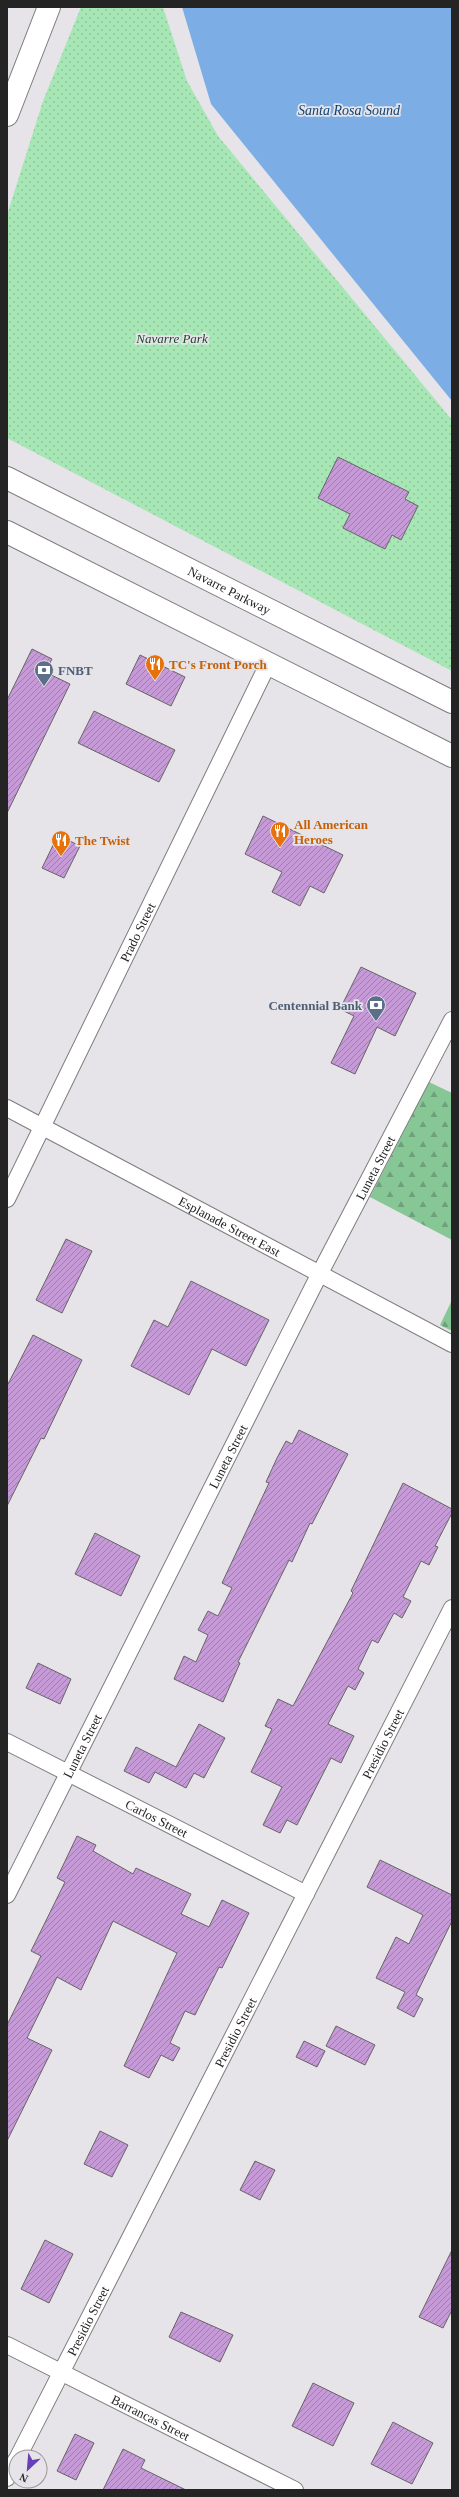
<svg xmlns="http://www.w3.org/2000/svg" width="459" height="2497" viewBox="0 0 459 2497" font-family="'Times New Roman',serif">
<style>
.grass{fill:url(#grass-dots)}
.forest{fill:url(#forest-firs)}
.water{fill:#7caee5}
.building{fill:url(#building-hatch);stroke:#666467}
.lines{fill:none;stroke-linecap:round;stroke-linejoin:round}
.street-casing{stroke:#7d7c7f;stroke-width:18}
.secondary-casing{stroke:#7d7c7f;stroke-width:24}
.highway-casing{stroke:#7d7c7f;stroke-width:24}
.street{stroke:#fff;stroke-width:16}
.secondary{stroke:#fff;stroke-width:22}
.highway{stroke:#fff;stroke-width:22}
.labels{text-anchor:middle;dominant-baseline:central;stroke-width:3.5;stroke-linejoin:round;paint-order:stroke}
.park-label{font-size:13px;font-style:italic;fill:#194827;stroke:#e6e4e8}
.street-label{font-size:13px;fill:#252425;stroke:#e6e4e8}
.food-label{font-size:13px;font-weight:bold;fill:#c56008;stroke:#e6e4e8;text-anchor:start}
.service-label{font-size:13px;font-weight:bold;fill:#4e5e75;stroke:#e6e4e8;text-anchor:start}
.water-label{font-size:14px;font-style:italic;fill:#0e4275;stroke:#e6e4e8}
</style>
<defs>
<pattern id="grass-dots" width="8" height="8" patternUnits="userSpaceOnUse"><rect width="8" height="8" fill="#a7e6b5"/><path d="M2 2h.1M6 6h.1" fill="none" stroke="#90c59c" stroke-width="1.8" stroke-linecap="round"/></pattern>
<pattern id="forest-firs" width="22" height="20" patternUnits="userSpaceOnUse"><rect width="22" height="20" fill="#87c796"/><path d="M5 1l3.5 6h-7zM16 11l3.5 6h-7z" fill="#6ea17a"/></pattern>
<pattern id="building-hatch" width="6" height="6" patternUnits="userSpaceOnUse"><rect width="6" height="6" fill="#c59ad6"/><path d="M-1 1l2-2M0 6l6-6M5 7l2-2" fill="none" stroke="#a07dad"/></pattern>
</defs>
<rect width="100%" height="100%" fill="#e6e4e8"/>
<!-- grass -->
<polygon class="grass" points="81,7 163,7 187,81 218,136 452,420 452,671 7,438 7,215 43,101"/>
<!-- forest -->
<g class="forest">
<polygon points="429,1082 452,1093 452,1240 370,1197"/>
<polygon points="452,1300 452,1331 440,1325"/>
</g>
<!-- water -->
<polygon class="water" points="182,7 452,7 452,401 211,104"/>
<!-- building -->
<g class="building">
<polygon points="338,457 409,492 405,499 418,506 401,540 392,535 385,549 343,528 350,514 318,498"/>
<polygon points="32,649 52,659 45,672 70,684 7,813 7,700"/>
<polygon points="140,655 185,677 171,706 126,684"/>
<polygon points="94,711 175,750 159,782 78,743"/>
<polygon points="263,816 343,855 324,893 310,886 300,906 272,892 282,872 245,854"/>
<polygon points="58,835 80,846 64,878 42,868"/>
<polygon points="361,967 416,993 395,1036 377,1027 355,1074 331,1063 354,1016 340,1009"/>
<polygon points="66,1239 92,1251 62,1313 36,1300"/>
<polygon points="191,1281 269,1320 246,1366 212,1349 189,1395 131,1366 154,1320 168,1327"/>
<polygon points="33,1335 82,1360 44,1439 41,1438 7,1506 7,1386"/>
<polygon points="299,1430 348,1454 312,1524 310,1523 292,1562 289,1560 238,1662 240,1663 223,1702 174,1679 184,1656 196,1662 208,1635 198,1630 208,1611 218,1616 232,1588 222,1583 269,1483 266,1482 277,1458 286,1441 292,1444"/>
<polygon points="403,1483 452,1509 452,1513 435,1546 438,1547 429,1565 421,1561 403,1597 411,1601 402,1618 394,1613 378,1643 372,1640 358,1669 364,1673 355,1690 348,1686 328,1724 354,1736 341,1763 331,1758 297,1825 287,1820 280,1833 263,1825 282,1787 251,1772 272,1729 265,1726 278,1699 293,1706 353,1593 351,1591"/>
<polygon points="95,1533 140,1556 121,1596 75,1574"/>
<polygon points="38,1663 71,1679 60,1704 26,1688"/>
<polygon points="199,1724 225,1738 204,1778 194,1773 186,1788 155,1772 149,1783 124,1771 136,1747 176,1767"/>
<polygon points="77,1836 96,1845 93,1851 133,1874 136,1868 191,1894 181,1914 209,1927 222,1900 249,1913 222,1968 219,1967 195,2015 185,2011 170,2043 180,2048 173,2061 161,2055 149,2078 124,2066 177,1953 113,1921 81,1990 57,1977 27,2038 52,2050 7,2141 7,2025 41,1956 31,1951 65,1882 57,1878"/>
<polygon points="380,1860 452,1895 452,1921 416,1995 423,1999 414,2017 397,2008 405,1992 376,1978 396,1937 409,1944 423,1915 367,1887"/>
<polygon points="336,2026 375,2045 365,2065 326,2046"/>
<polygon points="304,2041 325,2051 317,2067 296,2057"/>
<polygon points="100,2131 128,2145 112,2177 84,2164"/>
<polygon points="255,2161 275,2170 260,2200 240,2190"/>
<polygon points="45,2240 73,2254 49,2303 21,2289"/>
<polygon points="452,2250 452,2310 443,2328 419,2317"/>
<polygon points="181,2312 233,2335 220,2362 169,2337"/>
<polygon points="313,2383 354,2403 333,2446 292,2426"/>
<polygon points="393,2422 433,2443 412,2484 371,2464"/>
<polygon points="75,2434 94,2443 76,2480 57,2471"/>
<polygon points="123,2449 145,2460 141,2468 186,2490 103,2490"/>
</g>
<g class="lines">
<!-- street casing -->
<g class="street-casing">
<g id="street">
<path id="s1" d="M7 1108 452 1344"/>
<path id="s2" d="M7 1199 268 664"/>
<path id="s3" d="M7 1742 306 1894"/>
<path id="s4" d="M7 1895 320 1273 452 1020"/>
<path id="s5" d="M7 2345 295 2490"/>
<path id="s6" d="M18 2457 452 1608"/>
<polyline points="7,2478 16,2460"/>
</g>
</g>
<!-- secondary casing -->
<g class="secondary-casing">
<polyline id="secondary" points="7,115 49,7"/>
</g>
<!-- highway casing -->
<g class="highway-casing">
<g id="highway">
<path id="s7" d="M7 478 452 702"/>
<polyline points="7,532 452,756"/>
</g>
</g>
<!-- street -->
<use href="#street" class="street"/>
<!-- secondary -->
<use href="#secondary" class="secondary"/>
<!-- highway -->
<use href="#highway" class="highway"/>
</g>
<!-- icons -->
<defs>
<g id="restaurant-pin" transform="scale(1)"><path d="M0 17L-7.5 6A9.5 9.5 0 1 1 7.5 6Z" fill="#e8710a" stroke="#e6e4e8"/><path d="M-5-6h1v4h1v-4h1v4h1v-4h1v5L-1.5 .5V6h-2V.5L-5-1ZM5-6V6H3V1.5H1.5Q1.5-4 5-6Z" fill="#fff"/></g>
<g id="bank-pin" transform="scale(1)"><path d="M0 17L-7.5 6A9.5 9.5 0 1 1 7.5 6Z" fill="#5c6f8a" stroke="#e6e4e8"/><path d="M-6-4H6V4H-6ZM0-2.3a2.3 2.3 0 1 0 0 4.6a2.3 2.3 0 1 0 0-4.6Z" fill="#fff"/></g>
</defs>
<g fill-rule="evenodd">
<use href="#restaurant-pin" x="155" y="664"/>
<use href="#bank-pin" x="44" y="670"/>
<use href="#restaurant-pin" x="280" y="831"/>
<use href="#restaurant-pin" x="61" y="840"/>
<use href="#bank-pin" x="376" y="1005"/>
</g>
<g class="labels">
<!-- park labels -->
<g class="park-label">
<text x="172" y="338">Navarre Park</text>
</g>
<!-- street labels -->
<g class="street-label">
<text stroke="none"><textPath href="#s7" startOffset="249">Navarre Parkway</textPath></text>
<text stroke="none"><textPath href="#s2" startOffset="297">Prado Street</textPath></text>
<text stroke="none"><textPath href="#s4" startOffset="815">Luneta Street</textPath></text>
<text stroke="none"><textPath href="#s1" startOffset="252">Esplanade Street East</textPath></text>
<text stroke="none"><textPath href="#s4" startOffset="491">Luneta Street</textPath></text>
<text stroke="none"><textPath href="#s6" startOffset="801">Presidio Street</textPath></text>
<text stroke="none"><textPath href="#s4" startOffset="167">Luneta Street</textPath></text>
<text stroke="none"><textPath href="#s3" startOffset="168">Carlos Street</textPath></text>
<text stroke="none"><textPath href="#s6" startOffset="477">Presidio Street</textPath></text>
<text stroke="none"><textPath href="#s6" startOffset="153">Presidio Street</textPath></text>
<text stroke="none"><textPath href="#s5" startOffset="161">Barrancas Street</textPath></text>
</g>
<!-- food labels -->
<g class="food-label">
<text x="169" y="664">TC's Front Porch</text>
<text x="294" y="824">All American<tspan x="294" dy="15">Heroes</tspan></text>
<text x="75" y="840">The Twist</text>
</g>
<!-- service labels -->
<g class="service-label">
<text x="58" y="670">FNBT</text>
<text x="362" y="1005" text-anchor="end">Centennial Bank</text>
</g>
<!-- water labels -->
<g class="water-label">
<text x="349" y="110">Santa Rosa Sound</text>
</g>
</g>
<!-- border -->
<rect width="459" height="2497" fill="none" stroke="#252425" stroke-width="16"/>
<!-- north arrow -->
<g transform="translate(28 2469) rotate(206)"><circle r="19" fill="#e6e4e8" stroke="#99979a"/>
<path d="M0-3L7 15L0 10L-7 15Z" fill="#673fb8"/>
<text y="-6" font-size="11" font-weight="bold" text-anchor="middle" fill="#252425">N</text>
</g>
</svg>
